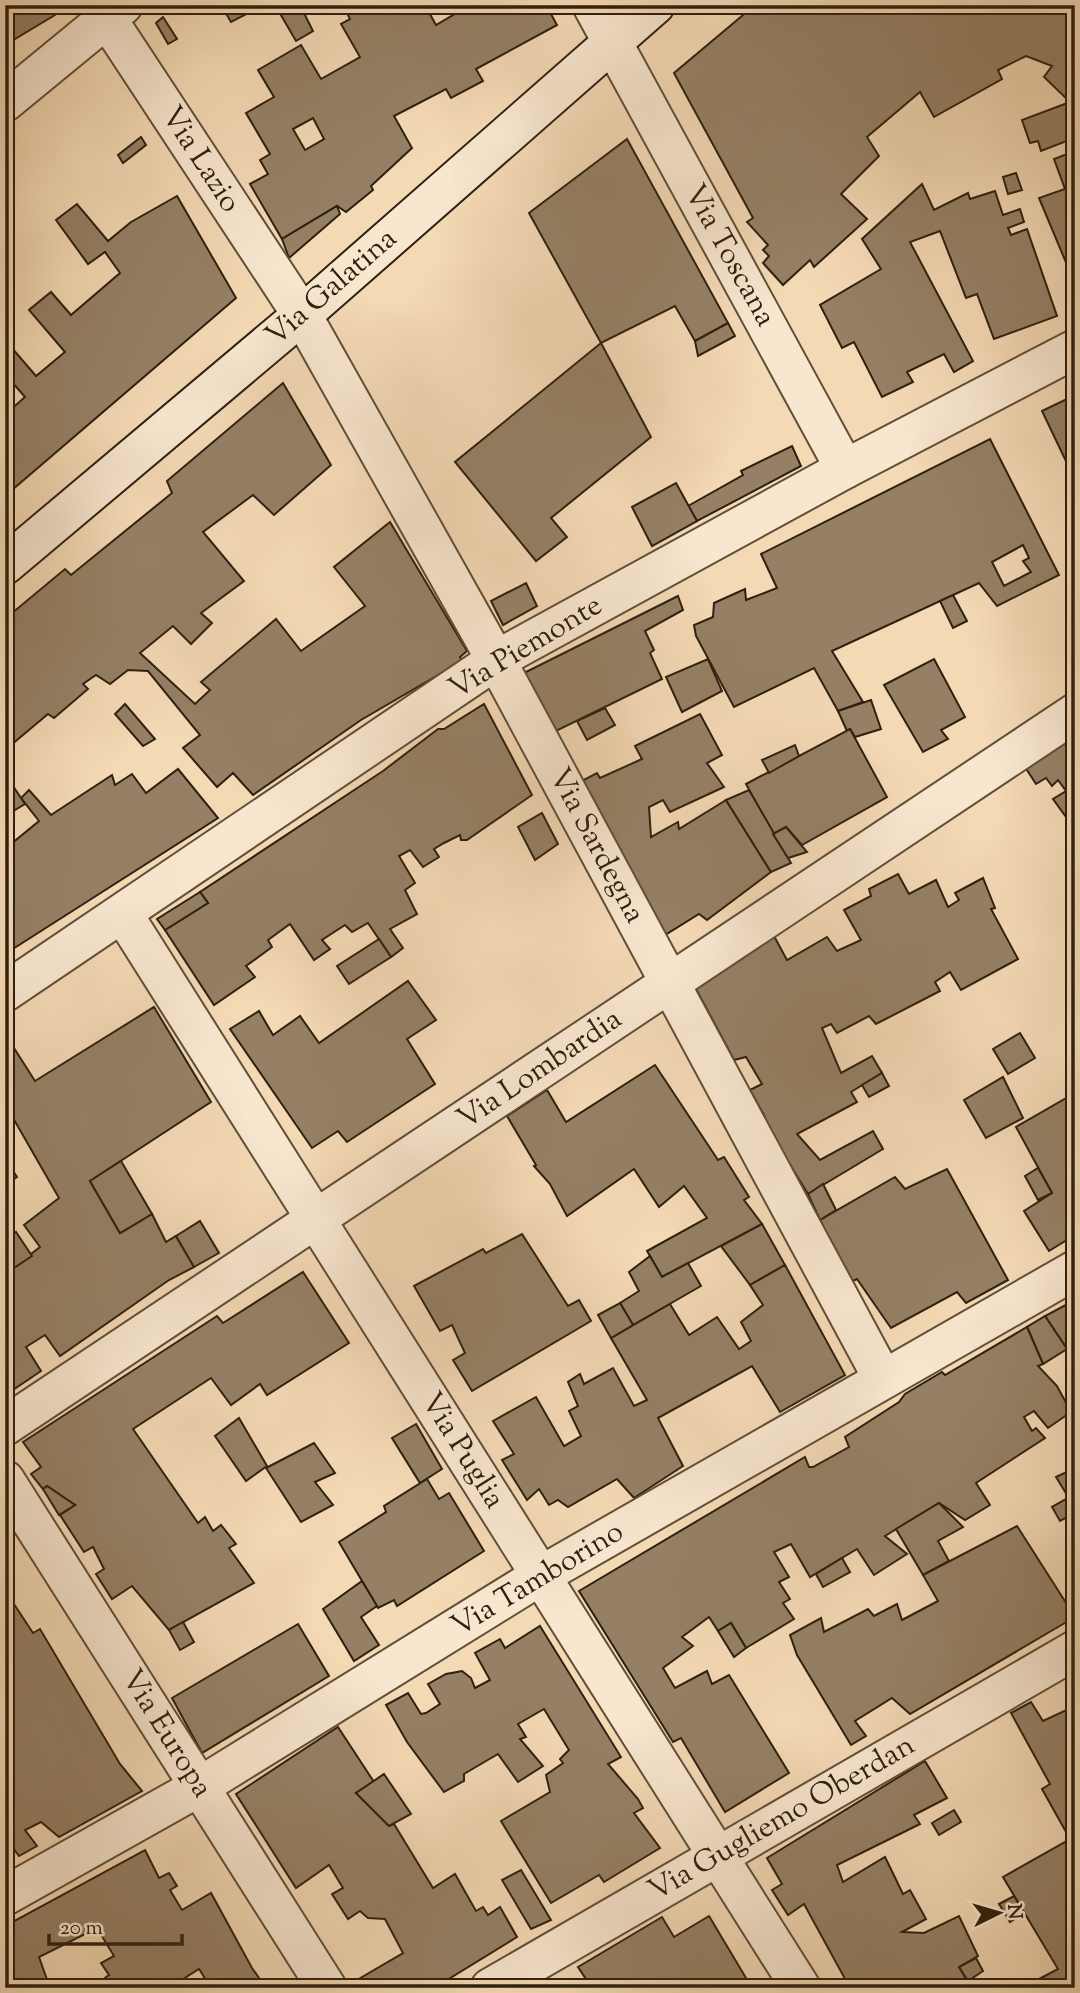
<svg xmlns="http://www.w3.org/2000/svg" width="1080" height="1993" viewBox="0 0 1080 1993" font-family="'Sorts Mill Goudy',serif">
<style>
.building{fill:#958065;stroke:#2e200f;stroke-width:2;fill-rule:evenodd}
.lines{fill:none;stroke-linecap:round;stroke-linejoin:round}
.street-casing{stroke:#604e38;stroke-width:42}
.secondary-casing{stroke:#2e200f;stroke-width:42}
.street{stroke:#f8e6cf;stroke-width:38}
.secondary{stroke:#f8e6cf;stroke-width:38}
.labels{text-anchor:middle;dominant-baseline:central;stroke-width:7;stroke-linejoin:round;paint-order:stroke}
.street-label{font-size:30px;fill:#2e200f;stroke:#f8e6cf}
</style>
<rect width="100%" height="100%" fill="#f4d9b5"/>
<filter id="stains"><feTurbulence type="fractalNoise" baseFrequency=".00286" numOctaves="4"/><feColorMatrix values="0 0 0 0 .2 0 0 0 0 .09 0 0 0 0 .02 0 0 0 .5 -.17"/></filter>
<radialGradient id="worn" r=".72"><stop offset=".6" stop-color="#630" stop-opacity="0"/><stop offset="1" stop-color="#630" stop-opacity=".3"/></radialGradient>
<!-- building -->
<g class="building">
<polygon points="5,5 49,5 55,15 5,45"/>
<polygon points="221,5 264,5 231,22"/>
<polygon points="275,5 300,5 313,31 296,41"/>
<path d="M343 5H425L436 25 470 5H546L557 25 476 69 483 81 451 98 446 89 394 116 412 148 371 186 373 190 346 212 337 206 282 239 250 184 268 174 260 160 270 154 246 113 274 97 258 70 301 45 321 79 360 57 341 24 350 19ZM313 118 324 139 305 150 293 129Z"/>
<polygon points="755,5 1075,5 1075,284 1039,198 1065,189 1054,159 1075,151 1069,140 1041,151 1038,141 1030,143 1022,120 1070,102 1044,77 1052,66 1026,56 998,70 1002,79 934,117 920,92 867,137 879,156 841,194 867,219 814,267 810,260 783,285 763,263 769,256 763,250 768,245 747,222 753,218 674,73"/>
<polygon points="163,17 177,39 168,44 156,23"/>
<polygon points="141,137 146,145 123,163 118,155"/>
<polygon points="627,139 728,323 695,341 675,306 601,343 529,213"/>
<polygon points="1016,173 1022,190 1008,194 1003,177"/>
<polygon points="922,184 934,210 968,193 970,199 995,191 1003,215 1020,209 1024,222 1008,228 1011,235 1027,229 1057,316 994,339 977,294 966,298 940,231 910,242 973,361 954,372 944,354 907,372 913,382 882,397 854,342 842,348 820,305 881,269 862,239"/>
<polygon points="177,196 236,298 5,496 5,411 7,413 25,397 5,374 5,340 36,376 65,352 29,310 51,292 71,315 120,273 105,252 88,264 56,220 77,204 108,241 131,222"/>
<polygon points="337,206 340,214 289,258 282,239"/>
<polygon points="728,323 735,336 698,356 695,341"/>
<polygon points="601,343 651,437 551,518 567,537 536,561 455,462"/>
<polygon points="283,383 331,465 274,515 253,495 203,532 244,581 201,613 212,623 191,644 173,626 140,653 195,704 210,690 201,682 276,619 301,651 365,606 334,567 390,522 467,651 460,657 462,661 361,720 253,795 233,773 217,787 183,748 200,735 148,671 128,670 110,684 96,675 83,684 88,689 54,718 48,714 5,750 5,619 65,569 71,575 172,493 167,481"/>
<polygon points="1075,395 1075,480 1042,411"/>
<path d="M990 439 1059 575 997 606 979 583 832 651 863 702 838 711 814 668 734 707 696 636 694 625 713 617 714 603 745 589 746 600 777 588 761 554ZM1023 545 1029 558 1023 561 1031 572 1004 586 992 562Z"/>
<polygon points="792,446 801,466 697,521 688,506 743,475 741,471"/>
<polygon points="676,483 697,521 652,546 632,507"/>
<polygon points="526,583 537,606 503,625 491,601"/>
<polygon points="953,595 967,621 953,628 940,601"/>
<polygon points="678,596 683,610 645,631 654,650 650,653 662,679 554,732 524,673"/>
<polygon points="708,659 722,691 682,712 666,677"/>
<polygon points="934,659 965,717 941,730 948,739 923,752 884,685"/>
<polygon points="871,700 881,729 855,737 850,729 847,731 838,711"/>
<polygon points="125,704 155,739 143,746 115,714"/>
<polygon points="484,704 532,795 467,840 461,840 460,835 444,843 434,849 439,857 423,867 410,850 399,856 415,883 405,890 417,914 390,929 403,948 391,957 368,923 352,932 345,925 322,940 330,949 314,960 290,924 268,940 272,947 246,966 255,977 214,1005 165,930 208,903 200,892 383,771 438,729 444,729"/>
<polygon points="605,708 615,725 587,740 577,721"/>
<polygon points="700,714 722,755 707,763 724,787 670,812 663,800 649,807 651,837 678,822 679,829 726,800 771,872 707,920 699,914 665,935 580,782 597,773 600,778 642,759 635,746"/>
<polygon points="850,729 887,797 802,845 786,827 773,834 746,784"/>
<polygon points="1075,733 1075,812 1066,817 1053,799 1066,791 1058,780 1052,786 1046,778 1036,784 1025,767"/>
<polygon points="795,745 799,756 769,773 762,760"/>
<polygon points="178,769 218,818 5,954 5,849 39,821 21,798 29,790 51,815 112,775 115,785 132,774 146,793"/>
<polygon points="13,786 25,804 5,816 5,792"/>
<polygon points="749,790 791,863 771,872 726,800"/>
<polygon points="542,813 558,844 535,860 518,827"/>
<polygon points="786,827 807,852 788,858 773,834"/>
<polygon points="898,874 909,894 936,880 948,907 959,900 955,893 983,878 995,908 991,909 1018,959 961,990 950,972 935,982 940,991 876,1024 869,1016 837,1033 831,1024 822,1028 841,1073 872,1056 882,1073 851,1092 857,1102 797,1134 820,1160 873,1131 883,1149 808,1194 781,1150 759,1122 765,1117 750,1090 762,1084 746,1057 734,1060 696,989 774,936 787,960 827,937 837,951 861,940 844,910 871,896 869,889"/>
<polygon points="200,892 208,903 165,930 157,919"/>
<polygon points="379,939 391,957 349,984 337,966"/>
<polygon points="408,981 436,1020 407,1039 435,1084 347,1142 338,1131 312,1148 230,1029 259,1011 273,1035 300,1016 319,1043"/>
<polygon points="154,1007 211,1102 90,1181 120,1233 152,1214 166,1242 176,1236 194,1267 169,1280 60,1356 45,1335 26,1347 41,1371 10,1392 5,1386 5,1292 14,1287 5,1274 40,1247 24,1225 59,1198 5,1104 5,1034 35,1081"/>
<polygon points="1020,1033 1035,1058 1008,1074 993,1049"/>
<polygon points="655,1065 718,1160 724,1157 749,1197 744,1200 762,1224 662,1277 647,1251 707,1218 684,1186 659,1207 634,1169 567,1216 550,1184 534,1166 536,1165 507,1116 547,1090 566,1122"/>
<polygon points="882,1073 889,1086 869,1097 862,1085"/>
<polygon points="1003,1077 1023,1118 986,1138 964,1100"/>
<polygon points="1075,1093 1075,1235 1049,1251 1024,1211 1052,1193 1016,1127"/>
<polygon points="5,1159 17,1177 5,1185"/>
<polygon points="121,1161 152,1214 120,1233 90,1181"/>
<polygon points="1038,1168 1052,1193 1038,1200 1025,1176"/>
<polygon points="947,1169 1008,1280 966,1303 957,1292 891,1328 857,1279 851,1282 820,1220 895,1177 905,1189"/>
<polygon points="823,1184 836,1210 820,1220 808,1194"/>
<polygon points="200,1221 219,1253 194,1267 176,1236"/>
<polygon points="762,1224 785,1265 750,1285 721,1246"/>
<polygon points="16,1232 32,1256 5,1274 5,1240"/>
<polygon points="522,1234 568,1306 579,1300 591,1321 472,1391 453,1360 465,1353 452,1325 440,1331 414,1286 483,1249 486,1253"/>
<polygon points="650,1256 662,1277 688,1263 701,1286 633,1325 620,1303 639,1291 629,1272"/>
<polygon points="785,1265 845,1375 780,1412 752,1366 658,1418 683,1466 634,1498 617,1479 568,1507 558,1500 549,1505 539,1489 527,1500 502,1460 514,1454 493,1421 536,1397 564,1446 581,1436 569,1411 578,1406 568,1382 580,1374 584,1384 613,1368 634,1406 647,1400 611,1338 670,1304 689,1335 717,1317 739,1349 751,1341 741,1322 763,1305 750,1285"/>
<polygon points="303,1272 349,1343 267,1395 260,1384 231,1405 211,1378 133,1429 198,1523 205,1517 213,1531 221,1525 236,1544 229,1548 254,1583 169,1630 132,1586 112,1599 96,1574 104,1569 93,1547 84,1552 60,1515 75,1505 47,1486 43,1489 31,1474 41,1467 23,1442 217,1316 223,1323"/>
<polygon points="1075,1300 1075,1345 1067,1349 1045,1316"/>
<polygon points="620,1303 633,1325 611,1338 598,1315"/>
<polygon points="1045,1316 1067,1349 1043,1364 1027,1327"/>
<polygon points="1027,1327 1043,1364 1038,1366 1057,1386 1071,1412 1048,1428 1034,1411 1024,1417 1032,1431 1036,1428 1045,1438 976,1483 990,1505 965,1520 939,1503 885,1536 907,1554 874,1575 857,1549 810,1577 791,1544 774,1552 789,1577 779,1582 790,1599 783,1603 794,1619 746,1648 731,1623 718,1631 709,1617 682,1637 693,1646 663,1668 675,1688 707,1671 712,1684 729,1675 789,1773 725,1812 681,1738 673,1742 579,1591 805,1457 809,1467 813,1467 849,1447 845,1437 899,1402 905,1394 942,1372 945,1375"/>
<polygon points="239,1418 267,1466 246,1481 215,1436"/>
<polygon points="416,1424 442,1469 420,1483 392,1438"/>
<polygon points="314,1443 335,1473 315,1482 333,1505 301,1522 266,1468"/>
<polygon points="1075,1452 1075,1508 1056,1477 1071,1470 1067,1457"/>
<polygon points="427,1479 439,1499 449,1493 484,1551 397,1606 394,1600 378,1608 339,1542 386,1512 384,1506"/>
<polygon points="47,1486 75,1505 59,1515 43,1489"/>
<polygon points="1068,1498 1075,1513 1060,1521 1052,1507"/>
<polygon points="939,1503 963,1527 938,1541 949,1561 923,1575 896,1529"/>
<polygon points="1017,1526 1075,1617 910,1714 892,1698 855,1721 866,1736 851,1745 797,1655 790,1635 821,1618 824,1632 868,1609 874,1616 897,1604 902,1620 938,1601 923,1575"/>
<polygon points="842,1558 850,1572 823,1587 816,1574"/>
<polygon points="5,1575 14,1591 8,1595 33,1633 40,1629 120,1764 142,1791 59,1837 41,1822 25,1830 37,1846 19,1856 5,1837 5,1811 13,1806 13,1780 5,1784"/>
<polygon points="362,1581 377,1606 361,1617 379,1645 354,1661 323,1609"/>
<polygon points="183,1622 194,1642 180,1650 169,1630"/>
<polygon points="731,1623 746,1648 734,1657 718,1631"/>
<polygon points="298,1624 329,1676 202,1753 172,1698"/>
<polygon points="540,1626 621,1757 608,1764 638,1799 643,1808 634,1813 660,1848 604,1882 599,1875 551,1903 501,1821 550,1792 546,1775 563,1763 560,1759 569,1750 544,1709 518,1724 526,1737 520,1739 543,1766 518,1782 498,1754 464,1774 464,1781 444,1792 407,1742 386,1705 408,1693 421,1714 426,1713 440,1704 428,1684 446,1674 462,1671 471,1678 475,1688 490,1680 475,1653 500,1639 505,1648"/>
<polygon points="1031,1702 1043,1721 1075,1706 1075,1988 1022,1988 1058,1969 1003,1877 1070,1839 1042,1789 1050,1784 1011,1713"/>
<polygon points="338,1727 374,1782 356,1793 389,1826 394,1824 433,1888 455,1874 476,1911 483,1907 488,1915 500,1907 517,1937 434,1988 363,1988 357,1980 403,1953 385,1919 368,1918 360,1911 348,1919 332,1894 343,1888 329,1865 296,1888 236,1794"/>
<polygon points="925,1761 947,1798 914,1815 920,1824 837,1865 843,1882 885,1857 903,1894 910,1890 926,1919 902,1932 924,1933 959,1916 978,1956 959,1967 972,1988 850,1988 804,1904 788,1915 772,1890 782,1884 767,1858"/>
<polygon points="384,1774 411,1814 389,1826 356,1793"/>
<polygon points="954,1810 961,1822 939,1835 932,1823"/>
<polygon points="145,1850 159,1878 169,1873 177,1886 170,1890 182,1910 211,1893 252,1968 266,1988 211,1988 199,1969 169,1988 91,1988 109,1975 101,1963 114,1956 97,1928 39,1957 50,1988 5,1988 5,1926"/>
<polygon points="521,1870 551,1920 531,1929 502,1880"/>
<polygon points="1014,1896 1024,1913 1010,1922 999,1904"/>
<polygon points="709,1916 752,1988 592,1988 578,1967 662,1917 674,1937"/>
<polygon points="976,1958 983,1971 968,1981 959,1967"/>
</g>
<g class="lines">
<!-- street casing -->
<g class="street-casing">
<g id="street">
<polyline points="98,5 302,315 496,660 883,1379"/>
<polyline points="592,5 845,469"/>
<polyline points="5,102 123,5"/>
<polyline points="123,914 801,1988"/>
<polyline points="5,992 496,660 845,469 1075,349"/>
<polyline points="5,1426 1075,713"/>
<polyline points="5,1480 327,1988"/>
<polyline points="5,1896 199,1787 540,1576 1075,1270"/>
<polyline points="490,1988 1075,1650"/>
</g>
</g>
<!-- secondary casing -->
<g class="secondary-casing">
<polyline id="secondary" points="5,565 302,315 655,5"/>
</g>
<!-- street -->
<use href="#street" class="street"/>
<!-- secondary -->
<use href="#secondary" class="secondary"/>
</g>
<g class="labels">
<!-- street labels -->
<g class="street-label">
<text transform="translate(200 160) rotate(57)">Via Lazio</text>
<text transform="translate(729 256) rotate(61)">Via Toscana</text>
<text transform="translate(332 288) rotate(-41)">Via Galatina</text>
<text transform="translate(526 648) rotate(-31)">Via Piemonte</text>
<text transform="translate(596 846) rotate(62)">Via Sardegna</text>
<text transform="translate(540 1070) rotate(-34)">Via Lombardia</text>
<text transform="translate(462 1451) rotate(58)">Via Puglia</text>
<text transform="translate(538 1580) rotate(-31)">Via Tamborino</text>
<text transform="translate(166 1734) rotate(58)">Via Europa</text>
<text transform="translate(782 1819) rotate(-30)">Via Gugliemo Oberdan</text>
</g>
</g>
<!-- margin -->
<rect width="1080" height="1993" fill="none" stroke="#f4d9b5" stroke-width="28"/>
<rect x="7" y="7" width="1066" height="1979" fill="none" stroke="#2e200f" stroke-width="3.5"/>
<rect x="14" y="14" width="1052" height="1965" fill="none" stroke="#2e200f" stroke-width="2"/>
<!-- north arrow -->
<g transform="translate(999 1913) rotate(85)" stroke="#f8e6cf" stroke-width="5" paint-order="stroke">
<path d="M0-5L12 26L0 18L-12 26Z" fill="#2e200f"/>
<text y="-10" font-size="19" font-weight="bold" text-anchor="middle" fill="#2e200f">N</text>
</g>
<!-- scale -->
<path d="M49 1934v10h133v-10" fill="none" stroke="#2e200f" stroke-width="3.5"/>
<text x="60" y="1934" font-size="21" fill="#2e200f" stroke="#f8e6cf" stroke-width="5" paint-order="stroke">20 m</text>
<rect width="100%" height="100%" filter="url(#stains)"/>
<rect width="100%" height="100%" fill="url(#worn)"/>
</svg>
